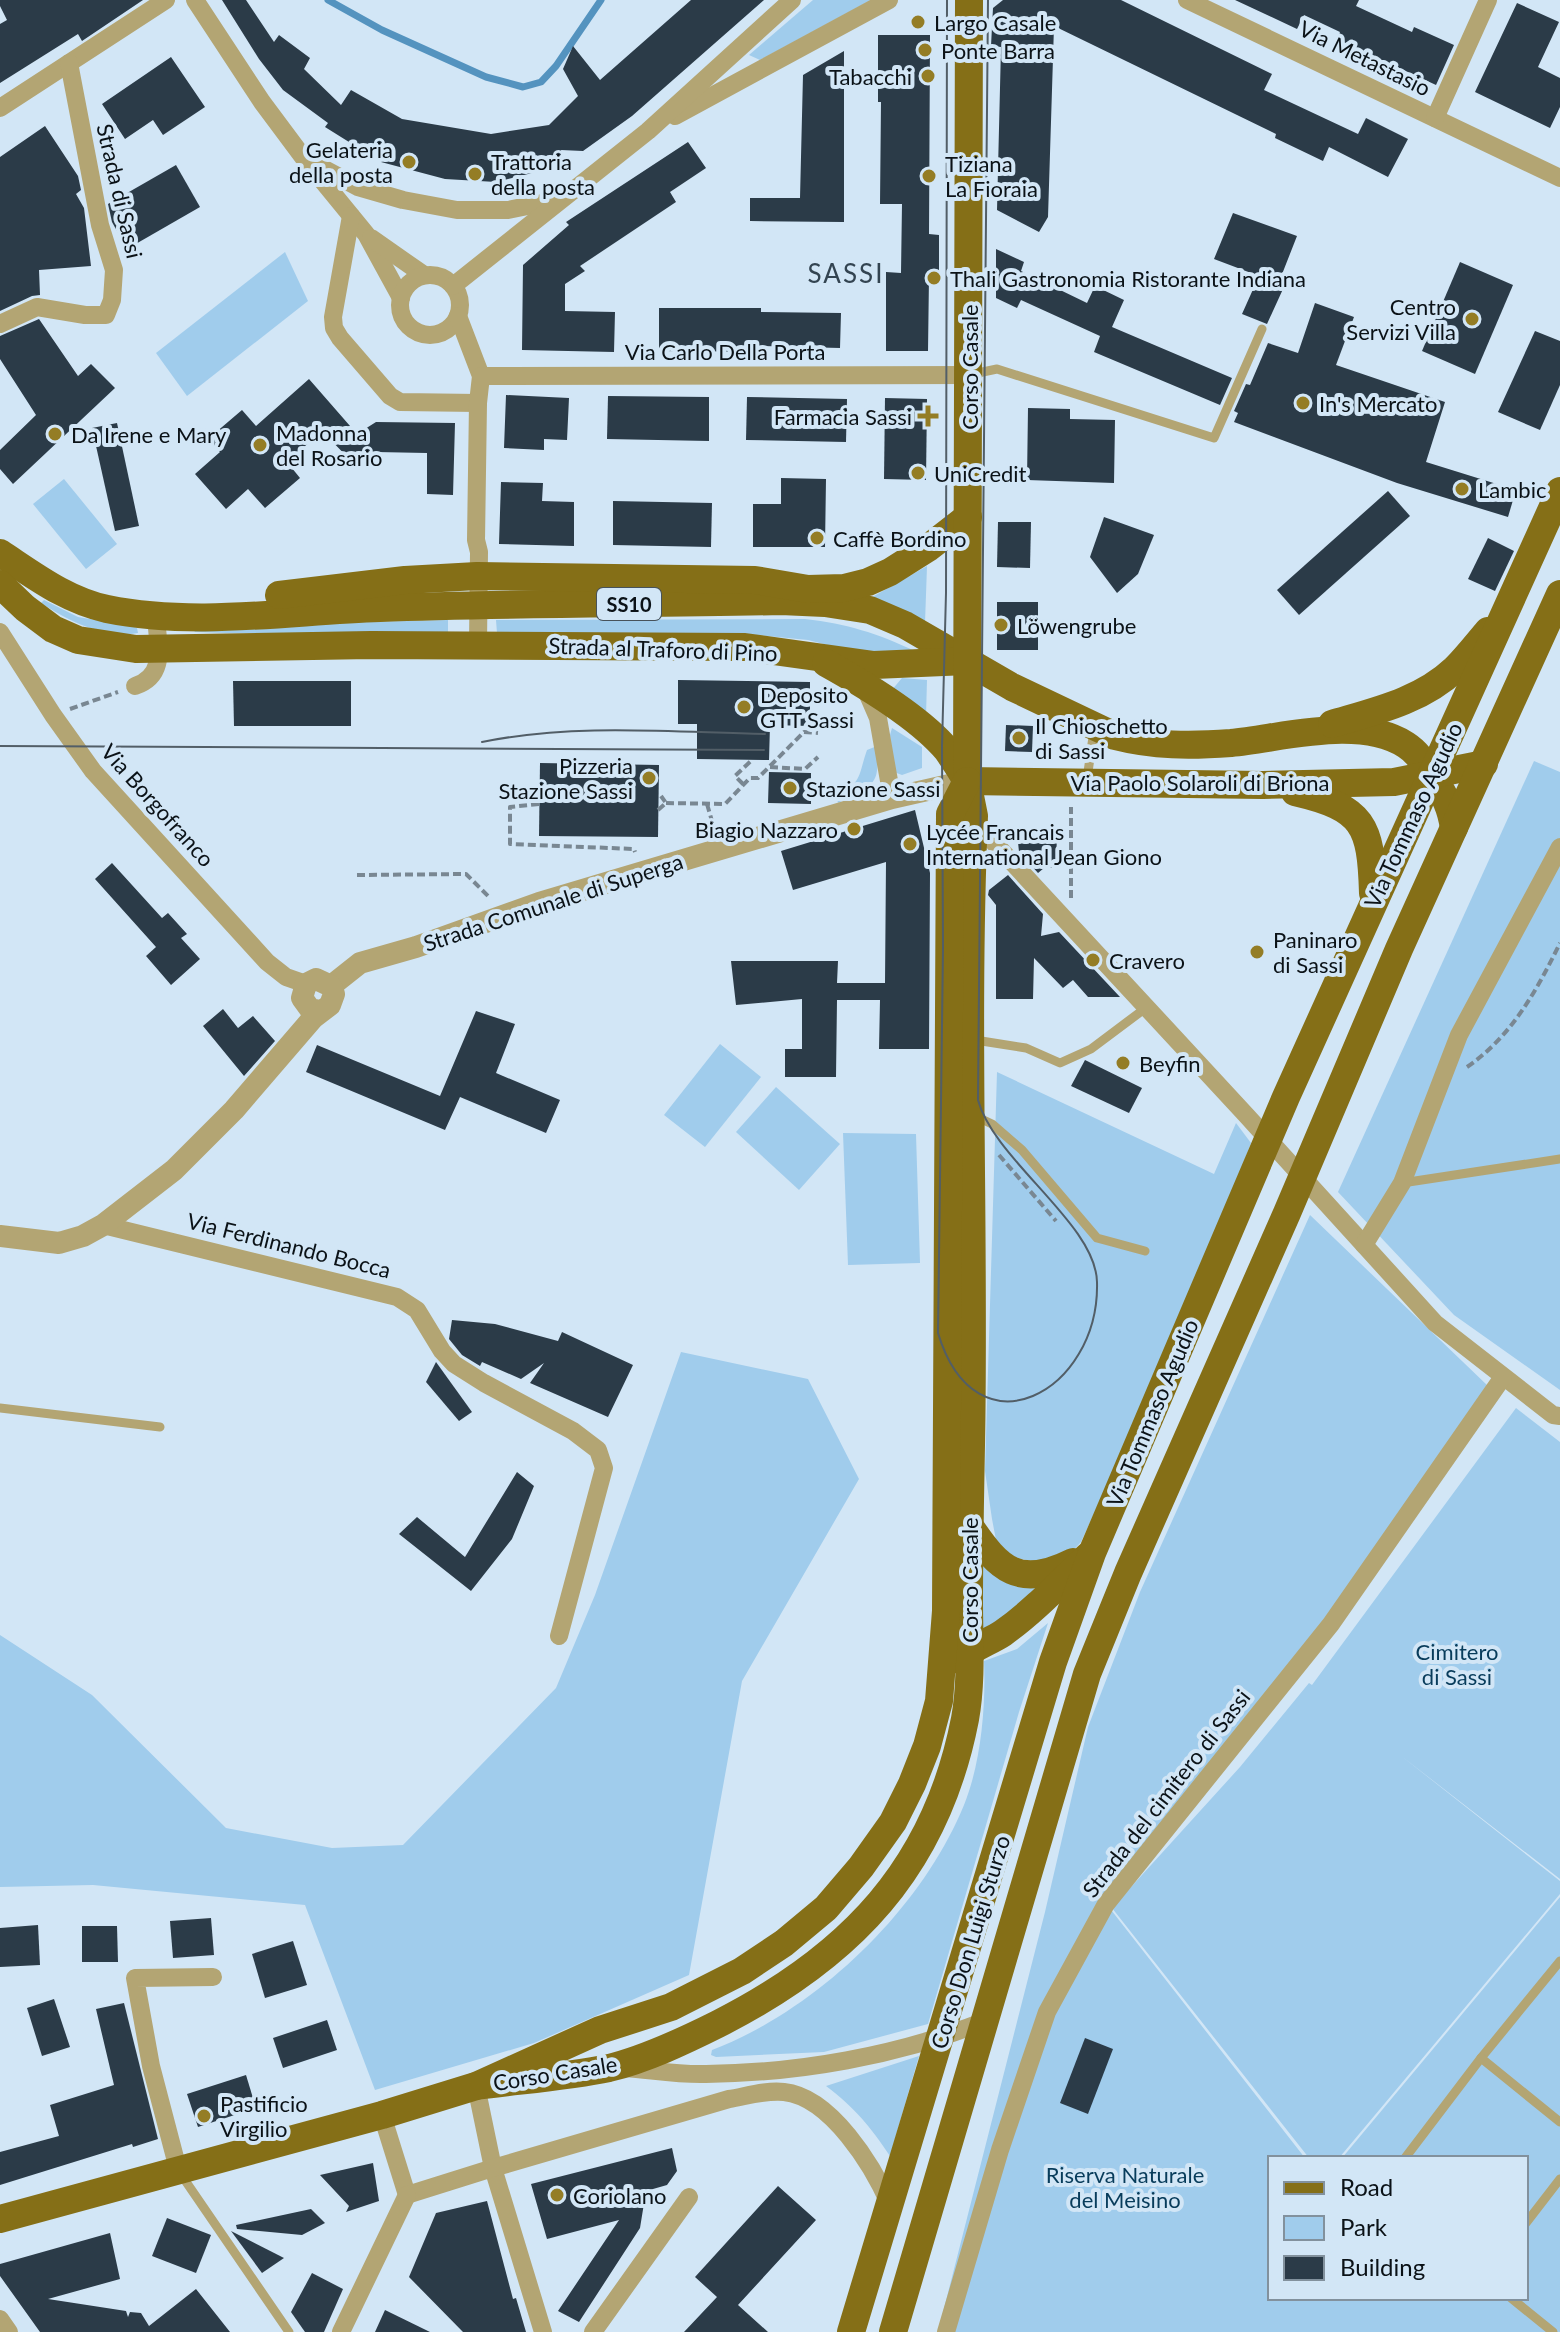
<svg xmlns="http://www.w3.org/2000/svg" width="1560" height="2332" viewBox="0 0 1560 2332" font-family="Lato,sans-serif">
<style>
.green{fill:#a0ccec}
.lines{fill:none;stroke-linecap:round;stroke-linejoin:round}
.stream{stroke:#5493bf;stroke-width:7}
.building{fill:#2b3b48}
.path{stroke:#798792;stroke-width:4;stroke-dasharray:8 4;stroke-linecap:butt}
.service{stroke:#b3a573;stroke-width:9}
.minor{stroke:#b3a573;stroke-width:18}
.tertiary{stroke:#b3a573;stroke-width:22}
.primary{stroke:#856f17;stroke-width:28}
.tram{stroke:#525e67;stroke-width:2}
.poi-dot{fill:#947d25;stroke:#d2e6f6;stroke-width:3}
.labels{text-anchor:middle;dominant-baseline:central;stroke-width:8;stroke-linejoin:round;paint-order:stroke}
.shield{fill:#d2e6f6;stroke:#47525a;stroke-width:2}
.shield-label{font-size:20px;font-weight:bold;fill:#0b1217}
.poi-label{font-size:22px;fill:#0b1217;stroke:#d2e6f6;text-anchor:start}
.street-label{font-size:22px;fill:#0b1217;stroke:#d2e6f6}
.park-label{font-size:22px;fill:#083c5b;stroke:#d2e6f6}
.quarter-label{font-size:26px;letter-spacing:2px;fill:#334451;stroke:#d2e6f6}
</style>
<rect width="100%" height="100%" fill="#d2e6f6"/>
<!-- green -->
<g class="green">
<polygon points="813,0 871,0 760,60 749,55"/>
<polygon points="285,252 308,301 187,396 156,353"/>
<polygon points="64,479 117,544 86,569 33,504"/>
<polygon points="927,566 925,623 867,600"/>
<path d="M44 600 78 617 132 626 137 628 138 633C104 639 69 621 41 603Z"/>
<path d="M805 619C848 624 876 633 915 651L859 653 808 640 747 634 497 633 496 620Z"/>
<polygon points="448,620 448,633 227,633 195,632 193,629 195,626"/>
<polygon points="902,678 927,680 926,716 891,691"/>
<polygon points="892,728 922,747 922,768 902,775 894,772 890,735"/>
<path d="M877 746C880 789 873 783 838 803L837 798C863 780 858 776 867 750Z"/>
<polygon points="1534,761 1560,772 1560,1390 1454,1315 1338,1192"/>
<polygon points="720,1044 761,1077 705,1147 664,1115"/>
<polygon points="997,1072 1214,1174 1236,1123 1251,1143 1187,1311 1081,1542 1067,1557 1049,1565 1013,1557 996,1540 992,1519 985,1471"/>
<polygon points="776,1087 840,1144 799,1190 736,1132"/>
<polygon points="843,1133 916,1134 920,1263 848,1265"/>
<polygon points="1310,1215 1488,1386 1328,1620 1108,1906 1305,2158 1270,2158 1270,2298 1526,2298 1526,2158 1342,2158 1560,1897 1560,2332 938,2332 1045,1912 1088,1727 1140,1592"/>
<polygon points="681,1352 808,1379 859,1479 742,1681 689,1975 534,2043 375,2090 305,1905 93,1885 0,1887 0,1635 92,1695 226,1828 332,1848 403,1845 556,1688 595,1595"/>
<polygon points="1516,1408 1560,1442 1560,1879 1400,1755 1560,1881 1560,1894 1339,2158 1309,2158 1112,1908 1240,1767 1309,1683 1312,1685"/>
<polygon points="983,1562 1049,1587 981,1634"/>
<path d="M1048 1623 1019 1712 928 2024 824 2052 716 2057 711 2055 712 2050C817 2010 921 1910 964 1805 981 1763 986 1706 984 1661L1017 1649Z"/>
<path d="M919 2056 890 2156C870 2126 855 2108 826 2086Z"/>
</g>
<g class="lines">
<!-- stream -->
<polyline class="stream" points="328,0 382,30 486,77 523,87 541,82 556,66 601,0"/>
</g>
<!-- building -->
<g class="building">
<polygon points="0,0 143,0 82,41 78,34 0,83 0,24 7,20 0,6"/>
<polygon points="222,0 246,0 274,42 279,35 310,58 304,69 341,105 351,90 402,119 491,134 549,125 578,96 563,69 573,46 600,80 691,0 764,0 632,116 583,151 561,150 564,165 496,182 445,179 381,162 325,127 328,123 283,90 259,59"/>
<polygon points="1003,0 1121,0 1272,74 1264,90 1358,134 1366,118 1408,139 1388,177 1329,147 1323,161 1275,138 1276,134 1054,26 1048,217 1039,232 997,210 1001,47 991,46 993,8"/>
<polygon points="1235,0 1359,0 1356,6 1412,32 1414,27 1454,45 1436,85 1369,54 1367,59 1335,44 1340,32 1304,15 1297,29"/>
<polygon points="1517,3 1559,22 1538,67 1560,78 1560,107 1550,128 1475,92"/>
<polygon points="878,35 930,35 929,234 939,235 939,276 929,276 928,351 886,351 886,272 901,273 902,204 880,204 881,102 878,102"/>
<polygon points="844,51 844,222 750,221 750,198 800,198 803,75"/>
<polygon points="171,57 205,107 163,135 153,120 125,139 102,104"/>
<polygon points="45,126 78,176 81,190 76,194 84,208 91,266 39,270 40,295 32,296 0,311 0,157"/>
<polygon points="688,142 706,168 670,192 676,202 580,266 585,271 565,284 565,311 615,312 614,352 522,350 523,265 569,225 566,222"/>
<polygon points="176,165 200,207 127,249 112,222 108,204"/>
<polygon points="1233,213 1297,236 1277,287 1283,289 1267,324 1242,314 1259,276 1214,259"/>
<polygon points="996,249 1024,262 1021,271 1087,303 1095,286 1124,300 1112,327 1232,378 1220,405 1094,352 1100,336 1021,300 1017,308 996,298"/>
<polygon points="1460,262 1513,285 1475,374 1422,351"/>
<polygon points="1315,303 1354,317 1336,365 1445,402 1426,462 1516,490 1508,517 1397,483 1234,422 1238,413 1234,411 1246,384 1250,385 1268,343 1298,353"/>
<polygon points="659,308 761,308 761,312 841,313 840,348 761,346 761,352 659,351"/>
<polygon points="39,319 78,376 91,364 115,388 13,484 0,469 0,450 36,415 0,359 0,336"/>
<polygon points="1535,331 1560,341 1560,385 1540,430 1498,412"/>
<polygon points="309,379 357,434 376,422 455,423 453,495 427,494 427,453 376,452 358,468 322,431 287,462 300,478 265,508 248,489 226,509 195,474 220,452 208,439 242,410 256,426"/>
<polygon points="506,395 569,398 567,440 544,439 544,450 504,448"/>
<polygon points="608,396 709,397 709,441 607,439"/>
<polygon points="747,397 847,399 846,442 746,440"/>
<polygon points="885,398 927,399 926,480 884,479"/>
<polygon points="1028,408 1070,409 1070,419 1115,420 1114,483 1027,480"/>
<polygon points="117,423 139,526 115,531 92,428"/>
<polygon points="781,478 826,479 825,547 753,547 753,504 781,504"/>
<polygon points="501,482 543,483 542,501 574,502 574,546 499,544"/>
<polygon points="1388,491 1410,516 1299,615 1277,590"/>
<polygon points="613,501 712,503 711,547 613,545"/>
<polygon points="1104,517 1154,535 1138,574 1117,593 1090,557"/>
<polygon points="998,522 1031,522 1030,568 997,567"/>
<polygon points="1488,538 1514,551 1495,591 1468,579"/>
<rect x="997" y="602" width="41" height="48"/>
<polygon points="678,680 810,682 810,726 770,725 769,760 697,759 697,724 678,724"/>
<polygon points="233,681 351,681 351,726 234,726"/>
<polygon points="1006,725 1033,726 1032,752 1005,751"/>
<polygon points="540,763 659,765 658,837 539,836"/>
<polygon points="769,772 811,773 811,804 768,803"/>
<polygon points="915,810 930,873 929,1049 879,1049 880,1000 837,1000 836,1077 785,1077 785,1049 802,1049 802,999 736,1005 731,961 838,961 837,983 885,983 886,862 793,890 781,851"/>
<polygon points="1017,832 1057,833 1056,868 1044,868 1038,873 1019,852"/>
<polygon points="112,863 162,918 168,913 187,934 181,938 200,959 171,985 146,956 156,947 95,879"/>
<polygon points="1008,875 1043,914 1041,936 1059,932 1120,997 1088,997 1073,980 1063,988 1034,958 1033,999 996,999 996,905 988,895 989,890"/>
<polygon points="223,1009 238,1028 253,1016 275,1041 244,1076 203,1026"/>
<polygon points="476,1011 515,1024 496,1073 560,1100 546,1133 460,1097 445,1130 306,1072 317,1045 440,1096"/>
<polygon points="1085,1060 1142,1088 1129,1113 1071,1086"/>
<polygon points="452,1320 495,1324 558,1341 562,1332 633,1365 608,1417 530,1383 544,1363 521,1379 482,1362 480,1366 462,1355 449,1339"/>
<polygon points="436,1362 472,1412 459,1421 426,1382"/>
<polygon points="517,1472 534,1486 512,1539 471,1591 399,1534 417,1517 465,1557"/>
<polygon points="211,1918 214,1955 173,1958 170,1921"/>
<polygon points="38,1925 40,1965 0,1967 0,1928"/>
<polygon points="82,1926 117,1926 118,1962 82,1962"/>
<polygon points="293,1941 307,1985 265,1998 252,1954"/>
<polygon points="54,1999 70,2047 42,2056 27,2008"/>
<polygon points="124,2003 158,2139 133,2147 132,2144 0,2185 0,2152 59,2136 50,2105 114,2085 96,2009"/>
<polygon points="327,2020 337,2050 283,2068 273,2038"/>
<polygon points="1085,2038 1113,2049 1088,2114 1060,2103"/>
<polygon points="246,2075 256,2108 198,2127 187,2094"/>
<polygon points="672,2148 677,2171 667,2185 646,2191 640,2228 579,2322 558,2311 619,2220 547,2239 531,2184"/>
<polygon points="373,2163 379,2201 346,2212 349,2206 320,2175"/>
<polygon points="778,2186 816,2220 738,2305 768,2332 684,2332 717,2297 695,2277"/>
<polygon points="487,2201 513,2299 516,2298 526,2332 463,2332 409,2277 436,2213"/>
<polygon points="311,2209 325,2223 302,2235 237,2229 236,2225"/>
<polygon points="167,2218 211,2235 196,2273 152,2256"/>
<polygon points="231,2231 284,2258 262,2273"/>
<polygon points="110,2233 120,2279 48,2299 126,2311 128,2317 130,2312 141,2313 149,2326 196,2289 230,2332 40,2332 0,2276 0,2264"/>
<polygon points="312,2273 343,2289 324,2332 305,2332 291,2312"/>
<polygon points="385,2310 430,2332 375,2332"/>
</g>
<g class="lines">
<!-- path -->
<g class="path">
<polyline points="70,709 118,692"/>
<polyline points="770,767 805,769 818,757"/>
<polyline points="743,784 735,776 752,760"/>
<polyline points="666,803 725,804 750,778 758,778 804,732 818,733"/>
<polyline points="539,804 510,807 510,844 634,849 635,852"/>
<polyline points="707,804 714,828"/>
<polyline points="658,810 666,803 661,796"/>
<polyline points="357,875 466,874 490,898"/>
<polyline points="1071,898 1071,807"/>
<path d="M1467 1067C1512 1036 1537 990 1560 943"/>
<polyline points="999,1155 1056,1221"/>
</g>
<!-- service -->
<g class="service">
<polyline points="973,374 997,369 1214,438 1262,329"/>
<polyline points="1087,779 1094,730"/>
<polyline points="975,1040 1026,1048 1060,1063 1091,1049 1147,1007"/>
<polyline points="975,1116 992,1124 1022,1150 1097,1238 1145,1251"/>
<polyline points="1402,1183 1560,1159"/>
<polyline points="0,1408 160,1427"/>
<polyline points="1481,2058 1560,1961"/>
<polyline points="1405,2158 1481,2058 1560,2122"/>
<polyline points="180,2173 289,2332"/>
<polyline points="1526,2223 1560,2179"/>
<polyline points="1511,2298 1553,2332"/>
</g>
<!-- minor -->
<g class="minor">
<polyline points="195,0 262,102 303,157 366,234 401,298"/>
<polyline points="1187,0 1560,178"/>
<polyline points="0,108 166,0"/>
<polyline points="675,116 889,0"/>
<polyline points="1435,118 1488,0"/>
<polyline points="313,163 358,187 403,200 457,210 508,210 557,200"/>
<polyline points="351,216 333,317 334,328 340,338 390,396 400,402 478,403"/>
<polyline points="371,238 424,275"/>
<circle cx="430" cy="305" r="30"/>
<polyline points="453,286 648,131 792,0"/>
<polyline points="458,316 481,376 478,403 476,540 479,552 478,644"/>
<polyline points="0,324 37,307 85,315 106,315 112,300 114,270 100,225 69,63"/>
<polyline points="481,376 970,375"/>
<polyline points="0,632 53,715 93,771 267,962 286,977 306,984"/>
<path d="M135 686C168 675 157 644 156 614"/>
<polyline points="865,688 878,718 892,798"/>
<polyline points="974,821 1247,1116 1435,1323 1553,1415 1560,1416"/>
<polyline points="103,1225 397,1297 417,1310 442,1351 454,1364 484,1383 573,1431 598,1450 604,1468 559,1636"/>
<polyline points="1364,1245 1402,1183 1459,1035 1560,847"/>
<path d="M626 2068C652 2070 679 2075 706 2074 799 2073 896 2056 983 2022"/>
<polyline points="476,2086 493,2168 543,2332"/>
<polyline points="382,2115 407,2195"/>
<polyline points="178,2169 151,2066 135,1978 213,1977"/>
<path d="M407 2195 493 2168 729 2099C747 2096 766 2090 784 2092 831 2097 873 2166 890 2205"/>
<polyline points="0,2319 9,2332"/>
<polyline points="341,2332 407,2195"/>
<polyline points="593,2332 689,2197"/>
<polyline points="946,2332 1000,2150 1047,2012 1106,1904 1331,1624 1503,1377"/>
</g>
<!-- tertiary -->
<g class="tertiary">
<polyline points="331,986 360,963 416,947 539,903 892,798 967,781"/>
<polyline points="0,1236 59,1243 83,1236 103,1225 174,1170 234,1110 313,1018 330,1005 334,994 331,986 316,979 306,984 302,998 310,1009 320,1011"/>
</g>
<!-- primary -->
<g class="primary">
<path d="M0 553C35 576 66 600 107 609 195 627 290 611 380 608 513 603 647 604 781 601L825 603 870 610 905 625 1012 687 1115 736C1154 746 1190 746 1231 743 1283 738 1359 715 1406 745 1420 754 1425 766 1433 778 1445 795 1451 808 1454 828"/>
<polyline points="0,584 25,608 53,629 78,640 136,649 371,645 745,647 874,665 967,661"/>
<polyline points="279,595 405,580 477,576 755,580 808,589 844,588 868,582 890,572 928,548 968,517"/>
<path d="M826 663C862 683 920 718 947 750 954 760 961 771 967 781"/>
<path d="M1332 724C1376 711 1421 701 1455 669 1467 657 1477 644 1488 631"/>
<polyline points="967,781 1263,785 1394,782 1484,764"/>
<path d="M1295 792C1364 808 1371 825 1373 893"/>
<path d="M969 1525C999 1570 1019 1589 1073 1562"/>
<path d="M960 1660C973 1646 988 1643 1003 1633 1034 1611 1061 1582 1088 1556"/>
<path d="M476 2086C520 2080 566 2077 609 2068 646 2059 684 2041 718 2024 850 1957 936 1868 965 1719 972 1681 969 1640 969 1602 969 1549 970 1497 971 1445 975 1235 965 1025 974 816L967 781 969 0"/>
<polyline points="0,2219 382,2115 476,2086 600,2030 671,2007 742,1971 784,1943 826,1908 861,1867 893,1822 912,1784 927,1746 939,1701 946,1611 950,814 967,781"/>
<polyline points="851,2332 1053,1662 1092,1553 1286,1097 1560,491"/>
<polyline points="893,2332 1087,1674 1128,1573 1287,1213 1399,949 1560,594"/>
</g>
<!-- tram -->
<g class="tram">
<path d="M947 0 946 593 942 746 943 948 938 1333C976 1459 1100 1392 1097 1282 1096 1224 994 1160 978 1100L988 0"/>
<path d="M482 742C575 723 670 732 765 734"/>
<polyline points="0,746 764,750"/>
</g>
</g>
<!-- markers -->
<g class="poi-dot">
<circle cx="918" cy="22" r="8"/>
<circle cx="925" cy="50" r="8"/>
<circle cx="928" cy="76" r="8"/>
<circle cx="409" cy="162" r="8"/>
<circle cx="475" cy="174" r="8"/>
<circle cx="929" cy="176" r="8"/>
<circle cx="934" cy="278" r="8"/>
<circle cx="1472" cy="319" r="8"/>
<circle cx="1303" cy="403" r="8"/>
<path d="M924 404h8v8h8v8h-8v8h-8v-8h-8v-8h8z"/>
<circle cx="55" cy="434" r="8"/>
<circle cx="260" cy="445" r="8"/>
<circle cx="918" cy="473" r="8"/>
<circle cx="1462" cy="489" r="8"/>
<circle cx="817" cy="538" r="8"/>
<circle cx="1001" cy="625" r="8"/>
<circle cx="744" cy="707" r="8"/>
<circle cx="1019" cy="738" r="8"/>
<circle cx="649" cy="778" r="8"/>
<circle cx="790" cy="788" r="8"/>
<circle cx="854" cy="829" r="8"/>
<circle cx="910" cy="844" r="8"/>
<circle cx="1257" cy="952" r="8"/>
<circle cx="1093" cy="960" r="8"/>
<circle cx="1123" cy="1063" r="8"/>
<circle cx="204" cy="2116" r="8"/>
<circle cx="557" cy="2195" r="8"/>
</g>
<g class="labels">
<!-- shield labels -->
<rect class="shield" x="597" y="588" width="64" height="32" rx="6"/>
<g class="shield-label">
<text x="629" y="604">SS10</text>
</g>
<!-- poi labels -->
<g class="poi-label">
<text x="934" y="22">Largo Casale</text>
<text x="941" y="50">Ponte Barra</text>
<text x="912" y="76" text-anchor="end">Tabacchi</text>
<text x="393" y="149" text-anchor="end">Gelateria<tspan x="393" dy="25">della posta</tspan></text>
<text x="491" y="161">Trattoria<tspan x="491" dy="25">della posta</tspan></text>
<text x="945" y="163">Tiziana<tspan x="945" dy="25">La Fioraia</tspan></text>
<text x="950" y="278">Thali Gastronomia Ristorante Indiana</text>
<text x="1456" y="306" text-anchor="end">Centro<tspan x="1456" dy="25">Servizi Villa</tspan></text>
<text x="1319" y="403">In's Mercato</text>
<text x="912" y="416" text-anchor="end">Farmacia Sassi</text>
<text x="276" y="432">Madonna<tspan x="276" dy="25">del Rosario</tspan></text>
<text x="71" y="434">Da Irene e Mary</text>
<text x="934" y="473">UniCredit</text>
<text x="1478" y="489">Lambic</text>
<text x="833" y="538">Caffè Bordino</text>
<text x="1017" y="625">Löwengrube</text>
<text x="760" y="694">Deposito<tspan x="760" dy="25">GTT Sassi</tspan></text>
<text x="1035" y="725">Il Chioschetto<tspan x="1035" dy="25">di Sassi</tspan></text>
<text x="633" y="765" text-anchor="end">Pizzeria<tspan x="633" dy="25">Stazione Sassi</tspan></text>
<text x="806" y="788">Stazione Sassi</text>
<text x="838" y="829" text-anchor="end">Biagio Nazzaro</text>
<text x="926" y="831">Lycée Francais<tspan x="926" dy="25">International Jean Giono</tspan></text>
<text x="1273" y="939">Paninaro<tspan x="1273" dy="25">di Sassi</tspan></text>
<text x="1109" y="960">Cravero</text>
<text x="1139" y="1063">Beyfin</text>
<text x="220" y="2103">Pastificio<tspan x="220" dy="25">Virgilio</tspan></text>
<text x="573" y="2195">Coriolano</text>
</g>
<!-- street labels -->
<g class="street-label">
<text transform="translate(1365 58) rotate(26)">Via Metastasio</text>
<text transform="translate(120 191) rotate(77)">Strada di Sassi</text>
<text x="725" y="351">Via Carlo Della Porta</text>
<text transform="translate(969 367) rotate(-90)">Corso Casale</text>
<text transform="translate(663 649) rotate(2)">Strada al Traforo di Pino</text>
<text x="1200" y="782">Via Paolo Solaroli di Briona</text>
<text transform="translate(158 805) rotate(48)">Via Borgofranco</text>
<text transform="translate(1413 815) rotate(-65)">Via Tommaso Agudio</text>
<text transform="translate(553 902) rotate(-18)">Strada Comunale di Superga</text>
<text transform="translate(289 1245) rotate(14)">Via Ferdinando Bocca</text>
<text transform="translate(1152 1413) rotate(-67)">Via Tommaso Agudio</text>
<text transform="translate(969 1580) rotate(-90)">Corso Casale</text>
<text transform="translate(1166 1793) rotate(-52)">Strada del cimitero di Sassi</text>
<text transform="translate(970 1942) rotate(-73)">Corso Don Luigi Sturzo</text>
<text transform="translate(555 2073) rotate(-9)">Corso Casale</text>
</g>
<!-- park labels -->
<g class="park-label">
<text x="1457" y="1651">Cimitero<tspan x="1457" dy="25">di Sassi</tspan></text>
<text x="1125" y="2174">Riserva Naturale<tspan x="1125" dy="25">del Meisino</tspan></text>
</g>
<!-- quarter labels -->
<g class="quarter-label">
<text x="846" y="273">SASSI</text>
</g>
</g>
<!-- legend -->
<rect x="1268" y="2156" width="260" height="144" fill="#d2e6f6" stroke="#82919d" stroke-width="2"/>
<rect x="1284" y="2182" width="40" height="12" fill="#856f17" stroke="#82919d" stroke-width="2"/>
<text x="1340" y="2196" font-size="24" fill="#0b1217">Road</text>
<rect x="1284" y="2216" width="40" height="24" fill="#a0ccec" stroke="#82919d" stroke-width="2"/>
<text x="1340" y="2236" font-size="24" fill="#0b1217">Park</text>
<rect x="1284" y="2256" width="40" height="24" fill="#2b3b48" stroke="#82919d" stroke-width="2"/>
<text x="1340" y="2276" font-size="24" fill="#0b1217">Building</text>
</svg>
